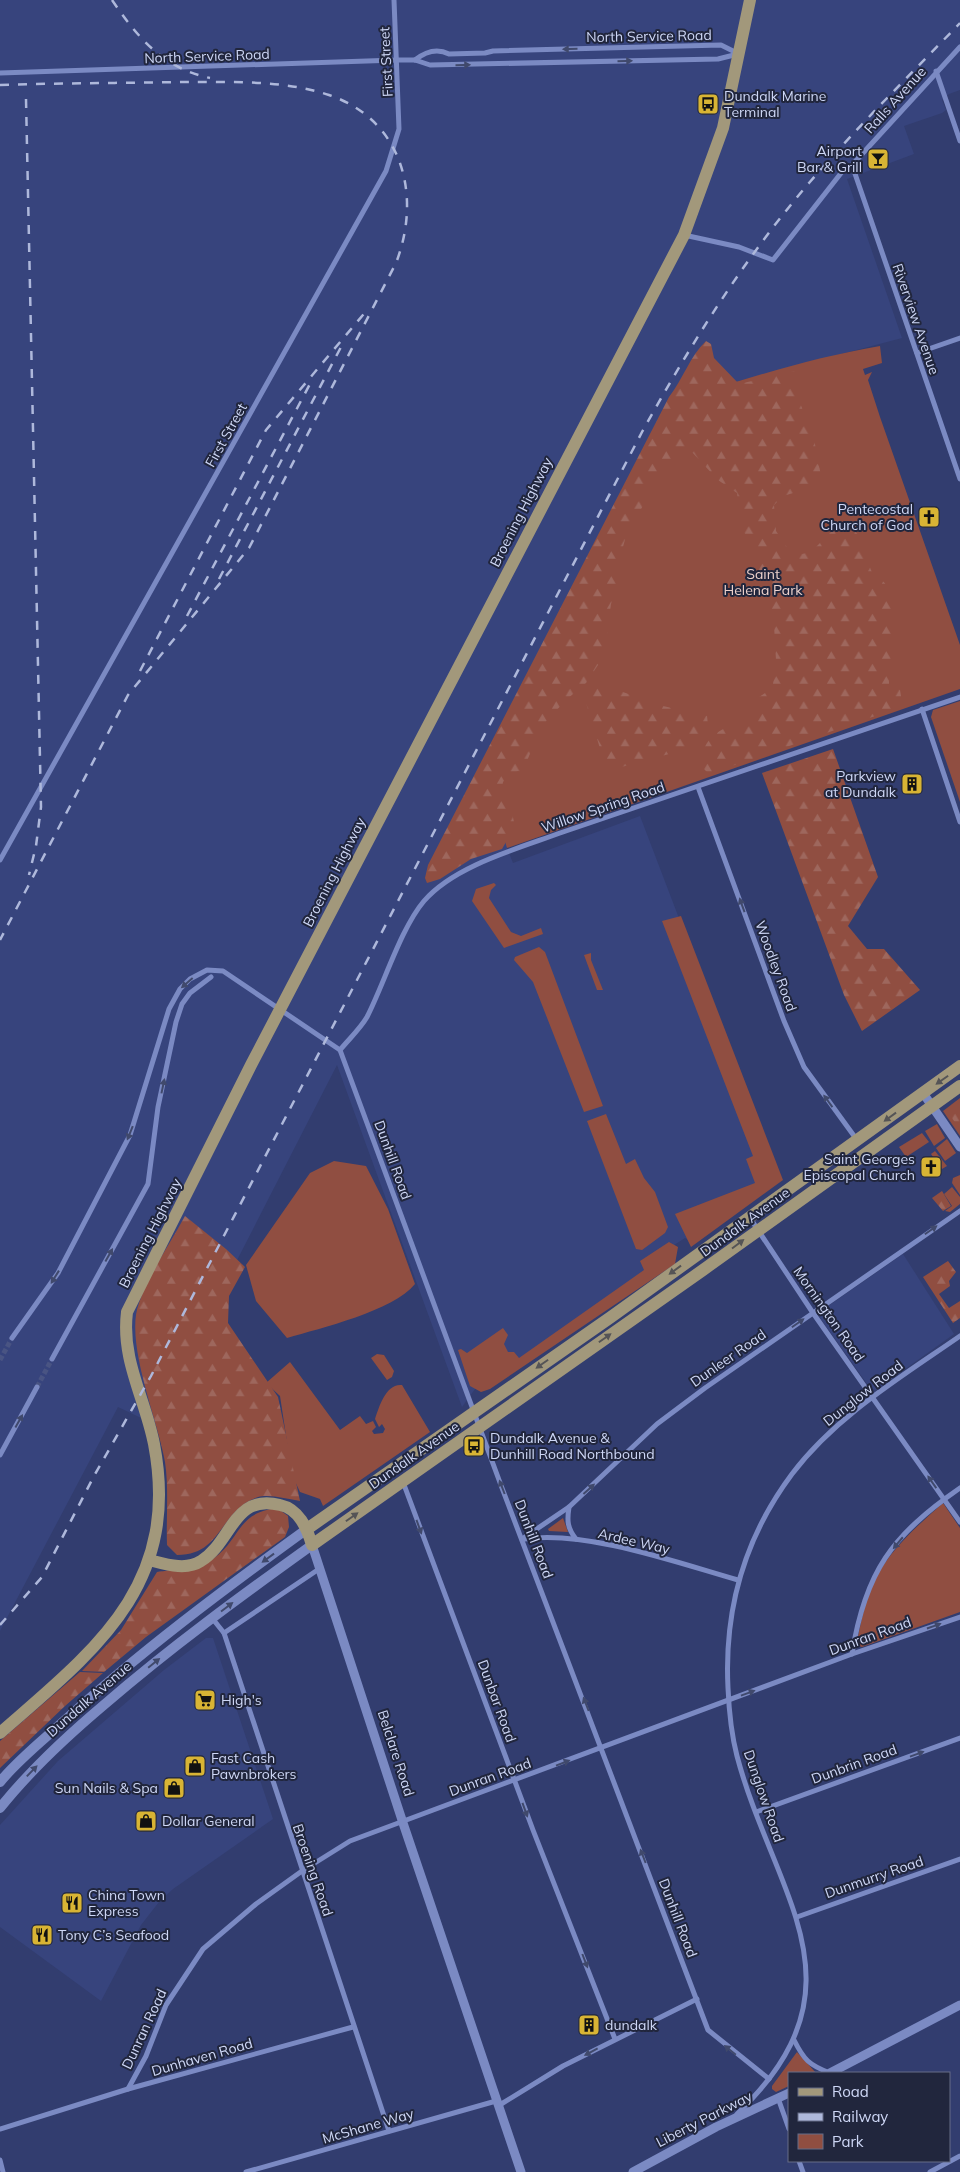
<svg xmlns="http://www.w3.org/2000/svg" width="960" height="2172" viewBox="0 0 960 2172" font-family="Mulish,sans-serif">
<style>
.built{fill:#37447d}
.green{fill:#904e41}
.forest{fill:url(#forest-firs)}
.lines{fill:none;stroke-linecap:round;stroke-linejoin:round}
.minor-tunnel{stroke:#495483;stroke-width:5;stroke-dasharray:5 2.5;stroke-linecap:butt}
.minor{stroke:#7b8ac3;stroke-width:5}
.tertiary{stroke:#7b8ac3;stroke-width:9}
.secondary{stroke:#7b8ac3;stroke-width:10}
.primary{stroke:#a2987b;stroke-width:12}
.rail{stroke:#aeb8db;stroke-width:2.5;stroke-dasharray:9 9;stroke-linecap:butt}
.oneway{fill:#40496c}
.oneway2{fill:#555456}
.labels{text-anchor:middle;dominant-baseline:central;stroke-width:4;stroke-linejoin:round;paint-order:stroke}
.street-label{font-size:14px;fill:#ced7f6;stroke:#21263d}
.poi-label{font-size:14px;fill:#ced7f6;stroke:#21263d;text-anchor:start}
.park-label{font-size:14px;fill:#ecd1cb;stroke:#21263d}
</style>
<defs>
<pattern id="forest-firs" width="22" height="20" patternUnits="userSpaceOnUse" patternTransform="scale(1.25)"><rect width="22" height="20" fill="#904e41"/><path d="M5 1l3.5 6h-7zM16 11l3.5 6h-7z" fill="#9e675d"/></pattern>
</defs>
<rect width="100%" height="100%" fill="#323d6f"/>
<!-- built -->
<g class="built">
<polygon points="0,0 960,0 960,90 949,94 942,100 946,110 942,113 904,126 914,154 847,179 902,338 739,381 507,848 513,863 640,816 778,1178 691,1242 685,1238 674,1245 671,1255 475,1389 462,1407 337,1065 210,1313 299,1493 118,1407 0,1631"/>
<polygon points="903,1254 954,1334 876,1390 870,1388 820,1318 821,1311"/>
<polygon points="206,1638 213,1638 273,1819 173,1889 159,1902 141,1925 101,2001 0,1927 0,1825 58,1761 164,1670"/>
</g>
<!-- green -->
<g class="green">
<path d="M880 346 882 363 863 369 865 375 872 372 868 380 880 417 960 645V689L507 848 483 768 671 402C739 381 809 358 880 346Z"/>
<polygon points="960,701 960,802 931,717 933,710"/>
<polygon points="494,883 496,885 491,890 489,898 511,932 521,936 541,928 543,934 504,948 472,901 476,889"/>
<polygon points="681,916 783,1180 691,1247 675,1214 755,1183 746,1159 753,1156 662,921"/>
<polygon points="539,947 545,952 603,1106 584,1112 533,982 514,960 515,957"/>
<polygon points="591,953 591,960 603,990 597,990 584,955"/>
<polygon points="960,1098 960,1136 943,1111"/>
<polygon points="606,1114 626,1164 635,1159 644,1178 655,1192 668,1227 665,1233 642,1250 636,1249 587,1121"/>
<polygon points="937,1124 945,1138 934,1146 925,1131"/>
<polygon points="922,1133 929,1142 906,1157 899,1147"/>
<polygon points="947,1139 956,1153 945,1161 936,1148"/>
<polygon points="935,1151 947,1166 942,1169 931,1154"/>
<path d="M334 1161 366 1166 388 1209 415 1284C393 1311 321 1328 287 1338L256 1301 246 1265 310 1173Z"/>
<polygon points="960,1175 960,1195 952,1183 953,1178"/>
<polygon points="952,1187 960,1197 960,1204 950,1212 945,1211 952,1206 944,1194"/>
<polygon points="669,1242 678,1247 675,1264 490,1389 481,1392 470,1386 458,1350 461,1349 467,1353 503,1328 508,1335 504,1344 508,1352 514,1352 519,1358 644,1270 640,1261"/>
<polygon points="377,1354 384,1355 394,1371 392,1377 387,1380 371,1358"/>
<path d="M290 1362 340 1430 360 1416 366 1424 373 1421 376 1427 372 1431 374 1434 383 1433 385 1429 382 1424 379 1427 375 1419C379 1407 386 1383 402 1385L430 1432 323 1506 320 1499 300 1492 292 1475 280 1396 266 1383Z"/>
<path d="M943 1503 960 1528V1612L862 1647 859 1646 857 1641C861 1623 864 1605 871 1588 885 1554 916 1527 943 1503Z"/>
<polygon points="563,1518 568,1532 549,1531 548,1529"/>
<polygon points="797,2052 816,2073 789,2073 789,2086 776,2092 772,2089 772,2086"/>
</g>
<!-- forest -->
<g class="forest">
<path d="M706 341 711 344 714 358 739 384 795 371V390L814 439 821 476 807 489 783 496 774 505 776 531 793 556 811 552 842 521C851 527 864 538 867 549 869 555 868 566 872 572 875 577 883 579 886 585 902 616 889 651 889 684L900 690 902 702 898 708 709 774 700 765C704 729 729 727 757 716L760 710 759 697 770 690 773 684 776 660 774 625 768 615 765 595 757 576 753 550 742 528 737 493 718 480 691 451H685L653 478 645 502 626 536 621 554 619 579 611 604 604 656 586 683 566 700 541 727 522 773 518 771 507 777 503 782 502 788 509 799 514 822V828L502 849 471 859 440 879 427 883 425 878 428 865 669 397C683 379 690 356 706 341Z"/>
<polygon points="597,683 663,706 707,716 708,725 700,746 693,744 680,751 607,771 582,690"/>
<polygon points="833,749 878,877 848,926 867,949 884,949 920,990 862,1031 844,995 762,773"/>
<polygon points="960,1106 960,1129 949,1114"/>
<polygon points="942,1191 951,1206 943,1211 932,1198"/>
<path d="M185 1216 226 1249 245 1267 229 1296 228 1323 278 1397 300 1501C288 1499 269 1494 258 1497 219 1510 223 1555 177 1555L167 1545C166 1518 169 1489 165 1462 158 1420 124 1342 139 1303 149 1273 170 1244 185 1216Z"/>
<polygon points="948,1261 956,1272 949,1281 950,1286 939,1294 949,1308 960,1301 960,1318 953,1323 923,1277"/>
<path d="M277 1508 288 1516 289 1527 285 1537 146 1637 104 1672 82 1671 121 1630 157 1572C171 1570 203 1566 213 1559 242 1538 236 1513 277 1508Z"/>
<polygon points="80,1672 103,1673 65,1706 0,1768 0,1741"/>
</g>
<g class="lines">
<!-- minor-tunnel -->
<g class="minor-tunnel">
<polyline points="0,1360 12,1338"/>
<polyline points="37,1387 52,1359"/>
</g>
<!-- minor -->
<g class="minor">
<path d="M415 60C425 52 437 48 449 54L485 53 493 51 721 45 737 53"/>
<polyline points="936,71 960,141"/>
<polyline points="0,73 397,60 415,60 430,65 718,59 738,54"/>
<polyline points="852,165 960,479"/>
<polyline points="684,235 739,247 773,260 845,168 852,165 960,47"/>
<polyline points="917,353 960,338"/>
<polyline points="922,709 960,822"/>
<polyline points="698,787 784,1021 804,1067 857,1140"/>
<polyline points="0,860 386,171 399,129 394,0"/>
<path d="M340 1050C349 1039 360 1029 367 1017 384 984 401 928 424 901 455 865 520 848 563 832L960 697"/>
<polyline points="750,1218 813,1313 960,1522"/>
<polyline points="12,1338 58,1273 130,1135 169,1009 180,989 190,979 207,970 223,971 340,1050 502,1488 708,2030 769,2079"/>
<polyline points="52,1359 148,1184 158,1107 176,1022 182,1004 190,993 211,977"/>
<polyline points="0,1455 37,1387"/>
<polyline points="403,1482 533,1830 615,2039"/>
<path d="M569 1507C567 1520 567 1528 576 1539"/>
<polyline points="522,1539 569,1507 657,1424 705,1388 960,1211"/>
<path d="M525 1539C586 1530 678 1563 738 1580"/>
<polyline points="212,1618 224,1633 389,2131"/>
<polyline points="224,1633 319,1569"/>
<path d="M852 1654C865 1572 892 1535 960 1488"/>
<polyline points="756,1812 960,1738"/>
<polyline points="797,1917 960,1859"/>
<path d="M794 2040C804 2060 809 2065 830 2073"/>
<polyline points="128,2089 146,2056 166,2005 203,1949 256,1904 302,1871 350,1841 852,1654 960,1617"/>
<polyline points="778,2098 789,2129"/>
<polyline points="498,2106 563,2066 697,1999"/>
<path d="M737 2114C872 1985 774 1896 737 1756 731 1733 729 1711 728 1688 724 1610 745 1537 792 1474 836 1416 901 1377 960 1336"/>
<polyline points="0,2129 128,2089 353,2027"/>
<polyline points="0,2160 3,2172"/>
<polyline points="799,2161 803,2172"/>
<polyline points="246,2172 496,2101"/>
<polyline points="930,2172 960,2156"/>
</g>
<!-- tertiary -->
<g class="tertiary">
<polyline points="923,1093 960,1147"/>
<polyline points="312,1545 403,1823 521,2172"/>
<polyline points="830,2073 960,2005"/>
<polyline points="633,2172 716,2127 789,2093"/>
</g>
<!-- secondary -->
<g class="secondary">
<path d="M0 1782C18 1760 42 1741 63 1722 140 1652 223 1590 307 1529"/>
<path d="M0 1808C31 1769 67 1736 105 1704 171 1647 241 1596 312 1545"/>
</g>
<!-- primary -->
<g class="primary">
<polyline points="307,1529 611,1317 960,1066"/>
<path d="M149 1560C165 1564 186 1571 201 1561 232 1542 233 1493 280 1505 299 1509 307 1528 312 1545L703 1270 960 1086"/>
<path d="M0 1733C95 1650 181 1586 154 1444 145 1398 121 1360 127 1312L251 1065 684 235 723 128 750 0"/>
</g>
<!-- rail -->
<g class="rail">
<path d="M112 0C138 38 163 68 210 78"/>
<path d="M0 85C62 83 124 83 186 82 232 82 284 80 329 95 403 120 422 196 396 263L249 548 128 695 0 940"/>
<polyline points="26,99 41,807 36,846 29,875"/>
<polyline points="219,579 341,347"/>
<polyline points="187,616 311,382"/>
<polyline points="140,671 266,430 368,309"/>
<path d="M0 1625 42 1577 94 1476 151 1376 642 432C691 344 743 260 809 183 857 127 909 76 960 23"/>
</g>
</g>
<!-- one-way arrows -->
<defs><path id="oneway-solid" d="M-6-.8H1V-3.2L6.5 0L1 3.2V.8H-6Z" transform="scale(1.25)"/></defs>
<g class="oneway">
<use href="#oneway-solid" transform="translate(570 49) rotate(179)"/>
<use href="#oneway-solid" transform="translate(625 61) rotate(-2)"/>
<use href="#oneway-solid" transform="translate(463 65) rotate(-1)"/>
<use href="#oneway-solid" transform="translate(742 905) rotate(-110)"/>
<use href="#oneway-solid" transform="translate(187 983) rotate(139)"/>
<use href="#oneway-solid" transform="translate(163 1086) rotate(-78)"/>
<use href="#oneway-solid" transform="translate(828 1101) rotate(-126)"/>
<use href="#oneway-solid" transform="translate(130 1133) rotate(112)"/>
<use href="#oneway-solid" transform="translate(931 1230) rotate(-35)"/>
<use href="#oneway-solid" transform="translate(109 1255) rotate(-61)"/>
<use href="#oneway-solid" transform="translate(55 1277) rotate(122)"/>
<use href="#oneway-solid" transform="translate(798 1323) rotate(-35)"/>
<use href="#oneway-solid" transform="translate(19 1421) rotate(-61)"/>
<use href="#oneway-solid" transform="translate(932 1482) rotate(-125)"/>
<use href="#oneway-solid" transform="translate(502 1487) rotate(-111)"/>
<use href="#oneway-solid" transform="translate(589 1489) rotate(-42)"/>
<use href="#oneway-solid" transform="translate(419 1527) rotate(70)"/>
<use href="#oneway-solid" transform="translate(898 1543) rotate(130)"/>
<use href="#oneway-solid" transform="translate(268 1558) rotate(144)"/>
<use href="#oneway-solid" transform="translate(227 1607) rotate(-37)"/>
<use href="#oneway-solid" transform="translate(934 1626) rotate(-19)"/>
<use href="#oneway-solid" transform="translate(154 1663) rotate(-39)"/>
<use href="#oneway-solid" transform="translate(748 1693) rotate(-20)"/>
<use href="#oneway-solid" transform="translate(586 1704) rotate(-111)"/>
<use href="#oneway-solid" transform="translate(917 1754) rotate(-20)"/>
<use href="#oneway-solid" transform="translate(563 1763) rotate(-21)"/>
<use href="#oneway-solid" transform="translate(32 1771) rotate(-46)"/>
<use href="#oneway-solid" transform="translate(525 1810) rotate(70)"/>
<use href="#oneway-solid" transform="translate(643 1856) rotate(-111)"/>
<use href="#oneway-solid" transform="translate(585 1961) rotate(69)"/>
<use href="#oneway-solid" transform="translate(730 2050) rotate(-141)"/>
<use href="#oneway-solid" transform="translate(591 2052) rotate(152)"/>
</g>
<g class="oneway2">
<use href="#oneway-solid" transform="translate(942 1080) rotate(145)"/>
<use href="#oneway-solid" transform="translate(890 1117) rotate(144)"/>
<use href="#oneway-solid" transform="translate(738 1244) rotate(-37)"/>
<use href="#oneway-solid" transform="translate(675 1270) rotate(144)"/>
<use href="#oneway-solid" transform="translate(605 1338) rotate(-35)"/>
<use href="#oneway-solid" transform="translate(542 1364) rotate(145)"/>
<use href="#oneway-solid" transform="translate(352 1517) rotate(-35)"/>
</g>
<!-- icons -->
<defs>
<g id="bus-square" transform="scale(1.125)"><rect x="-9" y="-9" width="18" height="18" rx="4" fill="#d8b434" stroke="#21263d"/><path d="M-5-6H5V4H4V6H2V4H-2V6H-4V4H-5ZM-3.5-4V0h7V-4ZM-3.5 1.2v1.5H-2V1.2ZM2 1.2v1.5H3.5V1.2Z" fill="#111"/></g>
<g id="bar-square" transform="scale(1.125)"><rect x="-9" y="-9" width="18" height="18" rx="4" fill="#d8b434" stroke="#21263d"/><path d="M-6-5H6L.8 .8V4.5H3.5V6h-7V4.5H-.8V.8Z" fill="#111"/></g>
<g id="church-square" transform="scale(1.125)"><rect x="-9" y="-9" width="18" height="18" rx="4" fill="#d8b434" stroke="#21263d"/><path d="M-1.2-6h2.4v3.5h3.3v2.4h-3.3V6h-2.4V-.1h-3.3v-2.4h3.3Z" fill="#111"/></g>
<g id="building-square" transform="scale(1.125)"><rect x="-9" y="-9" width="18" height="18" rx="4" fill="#d8b434" stroke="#21263d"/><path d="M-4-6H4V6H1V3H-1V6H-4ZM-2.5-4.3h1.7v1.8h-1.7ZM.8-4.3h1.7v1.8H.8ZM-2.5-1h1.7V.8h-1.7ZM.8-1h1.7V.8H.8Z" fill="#111"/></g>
<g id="supermarket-square" transform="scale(1.125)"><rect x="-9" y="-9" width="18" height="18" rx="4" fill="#d8b434" stroke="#21263d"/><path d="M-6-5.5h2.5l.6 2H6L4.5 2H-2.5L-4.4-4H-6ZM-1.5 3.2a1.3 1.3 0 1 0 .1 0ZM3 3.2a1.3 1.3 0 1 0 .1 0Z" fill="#111"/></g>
<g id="shop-square" transform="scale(1.125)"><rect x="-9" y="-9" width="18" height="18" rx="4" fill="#d8b434" stroke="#21263d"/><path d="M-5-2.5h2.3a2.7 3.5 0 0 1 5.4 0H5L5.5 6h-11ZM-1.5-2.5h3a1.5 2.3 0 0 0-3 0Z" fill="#111"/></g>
<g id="restaurant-square" transform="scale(1.125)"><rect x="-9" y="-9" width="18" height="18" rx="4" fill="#d8b434" stroke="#21263d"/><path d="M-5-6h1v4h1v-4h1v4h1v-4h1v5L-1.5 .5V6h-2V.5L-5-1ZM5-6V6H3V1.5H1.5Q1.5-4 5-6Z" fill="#111"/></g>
</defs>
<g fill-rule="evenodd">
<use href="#bus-square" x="708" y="104"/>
<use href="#bar-square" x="878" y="159"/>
<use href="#church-square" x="929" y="517"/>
<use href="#building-square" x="912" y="784"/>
<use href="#church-square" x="931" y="1167"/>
<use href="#bus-square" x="474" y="1446"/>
<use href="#supermarket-square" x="205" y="1700"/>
<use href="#shop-square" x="195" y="1766"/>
<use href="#shop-square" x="174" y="1788"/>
<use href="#shop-square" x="146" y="1821"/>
<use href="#restaurant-square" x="72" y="1903"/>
<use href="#restaurant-square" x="42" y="1935"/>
<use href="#building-square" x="589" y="2025"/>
</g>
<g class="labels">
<!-- street labels -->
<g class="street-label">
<text transform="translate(649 36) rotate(-1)">North Service Road</text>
<text transform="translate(207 56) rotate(-2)">North Service Road</text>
<text transform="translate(386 62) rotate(-93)">First Street</text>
<text transform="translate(895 100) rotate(-48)">Ralls Avenue</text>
<text transform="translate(916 319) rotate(71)">Riverview Avenue</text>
<text transform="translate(226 435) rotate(-61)">First Street</text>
<text transform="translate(521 512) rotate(-63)">Broening Highway</text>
<text transform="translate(603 807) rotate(-19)">Willow Spring Road</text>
<text transform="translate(334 872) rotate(-63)">Broening Highway</text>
<text transform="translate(776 966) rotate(70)">Woodley Road</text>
<text transform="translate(393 1160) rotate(70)">Dunhill Road</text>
<text transform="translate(745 1222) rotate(-36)">Dundalk Avenue</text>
<text transform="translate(150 1233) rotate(-63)">Broening Highway</text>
<text transform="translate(829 1314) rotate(55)">Mornington Road</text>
<text transform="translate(728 1358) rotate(-35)">Dunleer Road</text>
<text transform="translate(863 1393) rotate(-38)">Dunglow Road</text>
<text transform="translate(414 1455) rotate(-35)">Dundalk Avenue</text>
<text transform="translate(534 1539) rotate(69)">Dunhill Road</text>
<text transform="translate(634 1541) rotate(13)">Ardee Way</text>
<text transform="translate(870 1636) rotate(-20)">Dunran Road</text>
<text transform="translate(89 1699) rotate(-41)">Dundalk Avenue</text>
<text transform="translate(497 1701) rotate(70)">Dunbar Road</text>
<text transform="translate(396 1753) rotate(72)">Belclare Road</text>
<text transform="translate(854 1764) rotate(-20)">Dunbrin Road</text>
<text transform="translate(490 1777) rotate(-20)">Dunran Road</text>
<text transform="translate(764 1796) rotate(71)">Dunglow Road</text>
<text transform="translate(313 1870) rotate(71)">Broening Road</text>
<text transform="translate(874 1877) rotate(-19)">Dunmurry Road</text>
<text transform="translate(678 1918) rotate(69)">Dunhill Road</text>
<text transform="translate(144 2029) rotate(-65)">Dunran Road</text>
<text transform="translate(202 2057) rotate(-16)">Dunhaven Road</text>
<text transform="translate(704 2119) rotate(-27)">Liberty Parkway</text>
<text transform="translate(368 2126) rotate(-16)">McShane Way</text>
</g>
<!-- poi labels -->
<g class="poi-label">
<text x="724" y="96">Dundalk Marine<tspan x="724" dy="16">Terminal</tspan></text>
<text x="862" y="151" text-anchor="end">Airport<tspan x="862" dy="16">Bar &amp; Grill</tspan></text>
<text x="913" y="509" text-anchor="end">Pentecostal<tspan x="913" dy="16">Church of God</tspan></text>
<text x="896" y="776" text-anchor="end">Parkview<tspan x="896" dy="16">at Dundalk</tspan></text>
<text x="915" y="1159" text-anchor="end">Saint Georges<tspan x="915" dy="16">Episcopal Church</tspan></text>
<text x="490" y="1438">Dundalk Avenue &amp;<tspan x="490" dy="16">Dunhill Road Northbound</tspan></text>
<text x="221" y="1700">High's</text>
<text x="211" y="1758">Fast Cash<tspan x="211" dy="16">Pawnbrokers</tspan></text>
<text x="158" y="1788" text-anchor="end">Sun Nails &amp; Spa</text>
<text x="162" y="1821">Dollar General</text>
<text x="88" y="1895">China Town<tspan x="88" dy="16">Express</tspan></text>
<text x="58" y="1935">Tony C’s Seafood</text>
<text x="605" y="2025">dundalk</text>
</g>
<!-- park labels -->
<g class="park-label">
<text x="763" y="574">Saint<tspan x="763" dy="16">Helena Park</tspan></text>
</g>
</g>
<!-- legend -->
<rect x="788" y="2072" width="162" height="90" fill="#21263d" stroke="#666d87"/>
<rect x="798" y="2088" width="25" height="8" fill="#a2987b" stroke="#666d87"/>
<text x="832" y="2097" font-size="15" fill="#ced7f6">Road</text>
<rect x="798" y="2113" width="25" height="8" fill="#aeb8db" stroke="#666d87"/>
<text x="832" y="2122" font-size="15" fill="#ced7f6">Railway</text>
<rect x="798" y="2134" width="25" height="15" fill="#904e41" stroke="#666d87"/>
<text x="832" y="2147" font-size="15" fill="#ced7f6">Park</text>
</svg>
